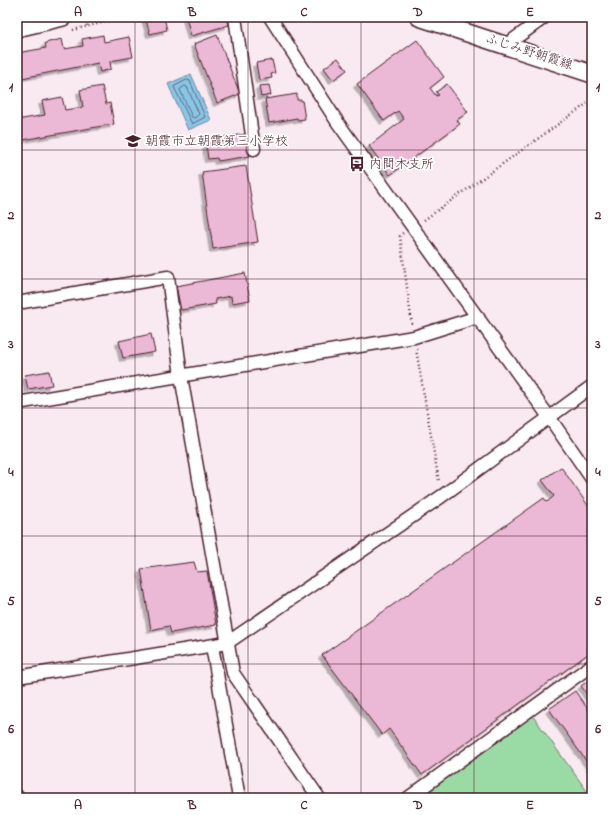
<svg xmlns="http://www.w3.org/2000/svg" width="609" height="815" viewBox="0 0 609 815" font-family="'Indie Flower','Klee One',sans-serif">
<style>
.green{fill:#9adba5;stroke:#727d68}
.water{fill:#88c6e8;stroke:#6f839c}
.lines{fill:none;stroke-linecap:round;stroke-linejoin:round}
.shore{stroke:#636277;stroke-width:1}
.building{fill:#ebb8d5;stroke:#4a1f2b;filter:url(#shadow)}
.street-casing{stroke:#4a1f2b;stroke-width:15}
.secondary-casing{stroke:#4a1f2b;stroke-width:20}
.path{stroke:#4a1f2b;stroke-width:2.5;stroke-dasharray:1 3;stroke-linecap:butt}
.street{stroke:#fff;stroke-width:12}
.secondary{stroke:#fff;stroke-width:17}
.grid{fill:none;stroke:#4a1f2b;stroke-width:1;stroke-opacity:0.55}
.labels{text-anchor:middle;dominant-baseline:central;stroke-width:3.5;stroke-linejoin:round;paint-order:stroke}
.street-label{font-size:13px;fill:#4a1f2b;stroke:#fff}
.poi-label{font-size:13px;fill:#4a1f2b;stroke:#fff;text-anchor:start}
.neatline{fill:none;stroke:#4a1f2b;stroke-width:1.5}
.grid-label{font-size:13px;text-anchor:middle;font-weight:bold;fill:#4a1f2b}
</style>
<defs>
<filter id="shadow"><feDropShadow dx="-3.5" dy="3.5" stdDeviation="0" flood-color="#0004"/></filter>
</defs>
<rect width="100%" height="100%" fill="#f9eaf2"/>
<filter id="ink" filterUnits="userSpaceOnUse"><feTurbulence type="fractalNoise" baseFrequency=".025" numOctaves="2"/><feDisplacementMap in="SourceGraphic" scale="8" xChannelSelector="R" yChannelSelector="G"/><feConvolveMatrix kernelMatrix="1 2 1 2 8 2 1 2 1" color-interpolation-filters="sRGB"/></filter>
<g filter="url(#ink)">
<!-- green -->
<polygon class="green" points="532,715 592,798 417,798"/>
<!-- water -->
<polygon class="water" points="191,74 211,120 188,130 168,84"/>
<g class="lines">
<!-- shore -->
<g class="shore">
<polygon points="187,80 190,81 205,117 192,124 174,87"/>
<polygon points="185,86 187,87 199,114 195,118 192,117 180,90"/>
</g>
</g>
<!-- building -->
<g class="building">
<polygon points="145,17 164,17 167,30 150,34"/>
<polygon points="186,17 227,17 229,25 191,36"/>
<polygon points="103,35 104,42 129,37 133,57 110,61 111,69 100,72 98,63 17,79 17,53 46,48 45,43 62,39 64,49 83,46 82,39"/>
<polygon points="217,35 240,94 217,103 194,44"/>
<polygon points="417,40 444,77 430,88 436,96 439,95 436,92 447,84 468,112 457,120 460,124 390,175 369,146 404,119 398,111 384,121 357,84"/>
<polygon points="338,58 347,70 333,80 324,68"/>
<polygon points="272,60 275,73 271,74 272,78 259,80 256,63"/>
<polygon points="269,85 271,95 261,97 259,86"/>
<polygon points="102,86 106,104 110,103 114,124 17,141 17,120 45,115 42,101 62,97 65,110 83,107 80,90"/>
<polygon points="297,94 297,100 302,100 305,119 298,120 297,118 269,123 265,99"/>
<polygon points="17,99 21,120 17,120"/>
<polygon points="246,134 250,156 218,161 217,158 208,159 206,144 225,141 224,137"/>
<polygon points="246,166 258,242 213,249 202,172"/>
<polygon points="245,273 250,300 232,303 231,296 215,299 216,304 181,310 176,286"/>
<polygon points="151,334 155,352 123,358 119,341"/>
<polygon points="49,371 52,385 28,389 25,375"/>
<polygon points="561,467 592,511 592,651 422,775 389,729 382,735 322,655 544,498 547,502 554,496 542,480"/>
<polygon points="194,562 197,572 207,571 216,625 171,633 169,626 151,630 141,569"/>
<polygon points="592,678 592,701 581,686"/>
<polygon points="575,691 592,715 592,769 549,709"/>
</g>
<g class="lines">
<!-- street casing -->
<g class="street-casing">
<g id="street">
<polyline points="235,17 254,149"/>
<polyline points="270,17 338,123 549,417 592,479"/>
<polyline points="506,45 545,17"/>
<polyline points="17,303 168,277 181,376 233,673 319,798"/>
<polyline points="17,403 414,337 478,317"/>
<polyline points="212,646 239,798"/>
<polyline points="17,677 227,643 442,496 592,386"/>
<polyline points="17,796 17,798"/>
<polyline points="408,798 592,665"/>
</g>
</g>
<!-- secondary casing -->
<g class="secondary-casing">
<g id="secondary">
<polyline points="419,17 592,74"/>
<polyline points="17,28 63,17"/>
</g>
</g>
<!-- path -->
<g class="path">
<polyline points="85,17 87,26"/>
<polyline points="73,30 113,20"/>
<polyline points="424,220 592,100"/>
<polyline points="403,233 400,236 412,324"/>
<polyline points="416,349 439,482"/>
</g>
<!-- street -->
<use href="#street" class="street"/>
<!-- secondary -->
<use href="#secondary" class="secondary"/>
</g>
</g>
<!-- grid -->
<path class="grid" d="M135 17V798M248 17V798M361 17V798M474 17V798M17 150H592M17 279H592M17 408H592M17 536H592M17 664H592"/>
<!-- icons -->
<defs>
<g id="school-bare" transform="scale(1.2)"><path d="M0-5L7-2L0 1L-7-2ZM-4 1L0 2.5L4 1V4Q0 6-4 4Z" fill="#4a1f2b" stroke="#fff" stroke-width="2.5" paint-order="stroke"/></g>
<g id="bus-bare" transform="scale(1.2)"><path d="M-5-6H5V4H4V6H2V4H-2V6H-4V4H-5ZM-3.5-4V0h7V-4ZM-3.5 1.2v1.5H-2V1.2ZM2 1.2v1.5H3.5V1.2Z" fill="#4a1f2b" stroke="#fff" stroke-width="2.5" paint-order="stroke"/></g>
</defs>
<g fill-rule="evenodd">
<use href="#school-bare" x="133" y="141"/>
<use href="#bus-bare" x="357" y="164"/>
</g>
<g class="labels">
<!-- street labels -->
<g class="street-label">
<text transform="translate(529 52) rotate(18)">ふじみ野朝霞線</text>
</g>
<!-- poi labels -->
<g class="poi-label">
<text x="145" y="141">朝霞市立朝霞第三小学校</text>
<text x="369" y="164">内間木支所</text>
</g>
</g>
<!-- margin -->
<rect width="609" height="815" fill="none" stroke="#fff" stroke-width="44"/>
<rect x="22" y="22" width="565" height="771" class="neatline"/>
<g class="grid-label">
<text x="78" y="16">A</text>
<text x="192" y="16">B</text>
<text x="304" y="16">C</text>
<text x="418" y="16">D</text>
<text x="530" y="16">E</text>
<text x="11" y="91">1</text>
<text x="598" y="91">1</text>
<text x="11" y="219">2</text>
<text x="598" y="219">2</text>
<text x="11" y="348">3</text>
<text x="598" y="348">3</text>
<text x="11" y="476">4</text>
<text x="598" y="476">4</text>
<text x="11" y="605">5</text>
<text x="598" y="605">5</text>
<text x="11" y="733">6</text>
<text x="598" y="733">6</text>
<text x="78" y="809">A</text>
<text x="192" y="809">B</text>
<text x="304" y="809">C</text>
<text x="418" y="809">D</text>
<text x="530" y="809">E</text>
</g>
</svg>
